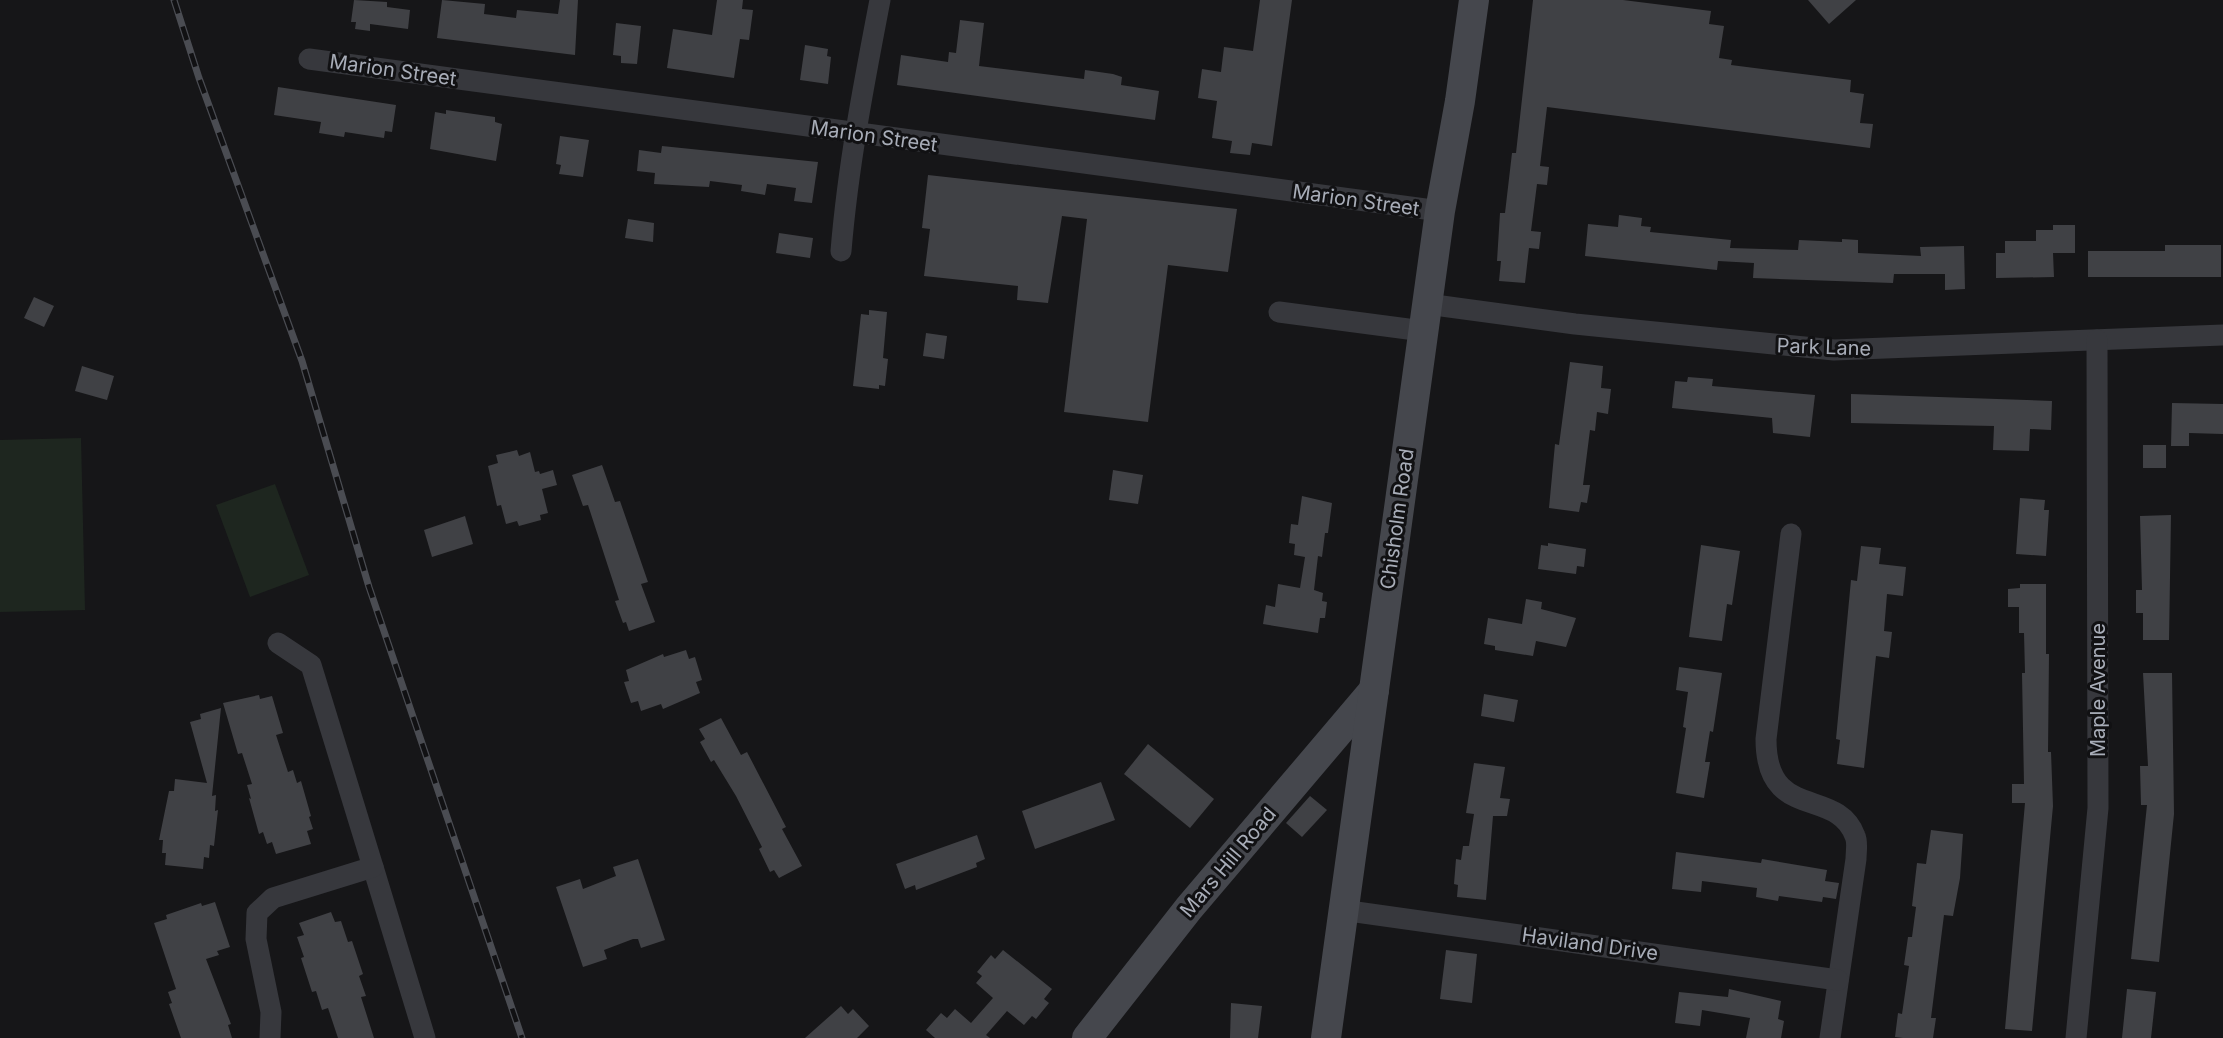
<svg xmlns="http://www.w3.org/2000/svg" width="2223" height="1038" viewBox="0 0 2223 1038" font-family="Inter,sans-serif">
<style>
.green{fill:#1e261f}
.building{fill:#404145}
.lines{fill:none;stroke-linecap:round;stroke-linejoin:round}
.street{stroke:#37383d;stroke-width:21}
.secondary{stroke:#45474d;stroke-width:30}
.rail-casing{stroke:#4a4c52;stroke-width:7}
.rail{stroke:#111113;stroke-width:4.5;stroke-dasharray:14;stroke-linecap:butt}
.labels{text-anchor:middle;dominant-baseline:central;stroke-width:6;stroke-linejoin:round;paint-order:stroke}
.street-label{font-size:20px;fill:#a8adb8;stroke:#111113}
</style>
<rect width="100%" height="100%" fill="#161618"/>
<!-- green -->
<g class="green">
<polygon points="81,438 85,610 0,612 0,440"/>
<polygon points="275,484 309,575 250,597 216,505"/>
</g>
<!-- building -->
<g class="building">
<polygon points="354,0 387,2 387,7 410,10 408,29 370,24 370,31 355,29 356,22 351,22"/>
<polygon points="442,0 485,4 484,14 516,18 517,10 558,14 560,0 578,0 575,55 437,38"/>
<polygon points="717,0 743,0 742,9 753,10 749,40 740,39 734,78 667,68 673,29 712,35"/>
<polygon points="1260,0 1292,0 1272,146 1252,143 1250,155 1230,153 1232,141 1212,138 1217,101 1198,98 1202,69 1221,72 1224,47 1253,51"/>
<polygon points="1533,0 1623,0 1711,11 1709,24 1724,26 1719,58 1732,60 1731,65 1851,80 1850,92 1864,94 1860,123 1873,124 1870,148 1547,107 1540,166 1549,167 1547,185 1537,184 1531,231 1541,232 1539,249 1529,248 1525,283 1499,281 1501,261 1497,261 1500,213 1505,213 1512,153 1516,153"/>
<polygon points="1808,0 1856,0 1829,24"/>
<polygon points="960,20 984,23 979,66 1084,79 1085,70 1113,74 1122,77 1121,85 1159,91 1155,120 897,85 901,55 948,62 949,52 956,53"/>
<polygon points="616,23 641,26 637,64 621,63 621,56 613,55"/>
<polygon points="805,45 828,49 827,56 831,57 828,84 800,80"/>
<polygon points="278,87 396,105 392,132 385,131 384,138 345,132 344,137 319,133 321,122 274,115"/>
<polygon points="446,110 495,117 495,122 502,124 496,161 430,149 435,112 446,114"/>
<polygon points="560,136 589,140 583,177 559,174 561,165 556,164"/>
<polygon points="662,146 818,162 812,203 794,201 796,188 767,184 765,195 741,191 742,185 710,181 709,187 654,184 655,173 637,171 639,150 661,153"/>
<polygon points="928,175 1237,209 1228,272 1168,265 1148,422 1064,412 1087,219 1062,216 1048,303 1017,300 1018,286 924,276 930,229 922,228"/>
<polygon points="1619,215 1642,218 1641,226 1651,227 1650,232 1731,240 1730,248 1798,250 1799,240 1842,242 1842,239 1858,240 1858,253 1921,256 1920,247 1964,246 1965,289 1945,290 1945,274 1894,274 1893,283 1753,278 1754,263 1718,261 1717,270 1585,256 1588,224 1618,227"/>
<polygon points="628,219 654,223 653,242 625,238"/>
<polygon points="2053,225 2075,225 2075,253 2053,253 2054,277 1996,278 1996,253 2005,253 2005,241 2036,241 2036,230 2053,230"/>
<polygon points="779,233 813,238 810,258 776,253"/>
<polygon points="2165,245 2221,245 2221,277 2088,277 2088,251 2165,251"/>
<polygon points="34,297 54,306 44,327 24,318"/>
<polygon points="869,310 887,312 883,358 888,359 885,386 879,385 879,389 853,386 861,314 869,315"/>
<polygon points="926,333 947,336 944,359 923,356"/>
<polygon points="1570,362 1603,366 1601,388 1611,389 1608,414 1597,412 1595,431 1590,430 1583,485 1590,485 1587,503 1581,502 1579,512 1549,508 1555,444 1559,445"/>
<polygon points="82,366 114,376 107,400 75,391"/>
<polygon points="1688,377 1713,379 1712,386 1815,395 1810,437 1773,433 1772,418 1672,408 1675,381 1687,382"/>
<polygon points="1851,394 2052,401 2051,430 2030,429 2029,451 1993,450 1994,426 1851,423"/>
<polygon points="2172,403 2223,404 2223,434 2189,433 2189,446 2171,446"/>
<rect x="2143" y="445" width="23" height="23"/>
<polygon points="517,450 519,456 530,452 535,472 539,471 540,474 553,470 557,485 542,489 548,513 540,515 541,520 519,526 517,521 506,524 501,505 497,506 488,466 498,463 496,455"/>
<polygon points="602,465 615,502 620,501 648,582 641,584 655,622 629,631 626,622 623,623 615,601 619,600 588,505 583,506 572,475"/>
<polygon points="1113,470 1143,475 1138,504 1109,500"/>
<polygon points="1302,496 1332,503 1328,533 1325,533 1322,557 1318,556 1314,590 1323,593 1322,601 1327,602 1325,618 1320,618 1318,633 1263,624 1266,605 1275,607 1278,584 1300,588 1305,557 1294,555 1295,544 1289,543 1291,524 1298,525"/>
<polygon points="2020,498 2045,500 2044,510 2049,510 2046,556 2016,554"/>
<polygon points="2171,515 2169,640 2143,640 2143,613 2136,613 2136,590 2142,590 2140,516"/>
<polygon points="465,516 473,544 432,557 424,530"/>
<polygon points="1548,543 1586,549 1584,567 1577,566 1576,574 1538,569 1541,545 1548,546"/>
<polygon points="1701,545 1740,551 1732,605 1727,604 1722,641 1689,637"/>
<polygon points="1861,546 1881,548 1879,564 1906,567 1903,596 1887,594 1884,631 1892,632 1889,658 1876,656 1864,768 1837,764 1840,740 1836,739 1851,580 1857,581"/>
<polygon points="2020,584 2046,584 2046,654 2049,654 2048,752 2051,752 2053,806 2032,1031 2005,1029 2025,803 2012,803 2012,784 2024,784 2022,673 2025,673 2024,633 2019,633 2019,607 2008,607 2008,589 2020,588"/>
<polygon points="1526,599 1542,602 1541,609 1576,618 1566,647 1536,641 1533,656 1495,650 1495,646 1484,644 1488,618 1522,624"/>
<polygon points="686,650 689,659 695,657 702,680 696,682 700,693 663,709 661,704 641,711 638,701 631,703 624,682 629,681 626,670 663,654 664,657"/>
<polygon points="1679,667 1722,673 1713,732 1710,731 1705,762 1710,762 1704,798 1676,793 1686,728 1683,727 1688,692 1676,690"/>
<polygon points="2143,673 2172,673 2174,814 2159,962 2131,959 2147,805 2141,805 2140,766 2148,766"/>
<polygon points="1484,694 1518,700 1514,722 1481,716"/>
<polygon points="259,695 260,699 272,696 283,733 276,735 288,772 293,770 297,783 301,781 311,816 309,817 313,829 307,831 311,844 276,854 272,842 267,844 263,832 259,834 249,798 251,799 247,785 252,784 242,753 238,754 223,703"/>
<polygon points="221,708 212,796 216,795 215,811 218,810 214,846 210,845 209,858 204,857 203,869 165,865 166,853 162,853 163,840 159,840 169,791 174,791 175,779 207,783 190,722 201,719 200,714"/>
<polygon points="721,718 741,755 747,752 786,827 782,829 802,866 779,878 774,870 770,872 759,849 762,847 736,796 714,760 711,762 700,742 705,739 699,729"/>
<polygon points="1148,744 1214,799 1190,828 1124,774"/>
<polygon points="1474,763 1505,767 1500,798 1510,799 1507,816 1493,816 1486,900 1457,897 1458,885 1454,884 1456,859 1461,860 1463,846 1469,846 1474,814 1466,813"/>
<polygon points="1101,782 1115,820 1035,849 1022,811"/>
<polygon points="1310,796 1327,810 1302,837 1286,823"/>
<polygon points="1931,830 1963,834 1960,878 1953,916 1944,915 1931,1018 1936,1018 1933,1038 1903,1038 1895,1037 1898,1013 1902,1014 1909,966 1904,965 1908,937 1912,937 1916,907 1912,906 1917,863 1926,864"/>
<polygon points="977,835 985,859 976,863 977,867 916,890 915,885 905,889 896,864"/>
<polygon points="1676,852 1761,863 1762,859 1827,870 1825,881 1839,883 1836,899 1823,897 1822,902 1779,896 1778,901 1756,897 1757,888 1702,881 1701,892 1672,889"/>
<polygon points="638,859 665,940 641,948 638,939 633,939 604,950 607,959 583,967 556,887 580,879 583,889 616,876 613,867"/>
<polygon points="215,902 230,947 217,951 219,955 206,959 231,1024 228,1025 232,1038 181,1038 169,1004 172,1003 168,992 176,989 154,923 167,919 166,915 201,903 202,906"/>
<polygon points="331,912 335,922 341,921 348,942 352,941 363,974 359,976 366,996 361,997 374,1038 338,1038 328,1008 322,1010 316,991 312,992 301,958 304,957 297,937 304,935 299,923"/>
<polygon points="1003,950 1052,989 1044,999 1049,1003 1036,1019 1032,1016 1024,1025 1007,1011 986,1035 990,1038 935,1038 926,1030 941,1013 947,1018 955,1009 971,1023 993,998 976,983 982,976 977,972 991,955 995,959"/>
<polygon points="1446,950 1477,954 1472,1003 1440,999"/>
<polygon points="1729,989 1781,1001 1778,1019 1784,1021 1781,1038 1746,1038 1750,1018 1702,1010 1700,1026 1675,1023 1679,992 1728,997"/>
<polygon points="2127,989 2156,992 2151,1038 2122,1038"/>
<polygon points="1231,1003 1262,1006 1258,1038 1230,1038"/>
<polygon points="841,1006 848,1014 853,1009 869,1026 857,1038 805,1038"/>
</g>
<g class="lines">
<!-- street -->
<g class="street">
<polyline points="309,59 1440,211"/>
<path d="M841 251C848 166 864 83 880 0"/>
<polyline points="1427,304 1575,324 1834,350 2223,335"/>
<polyline points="1279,312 1423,331"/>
<path d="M1791 534 1766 739C1766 823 1837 786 1855 836 1858 842 1856 852 1856 859L1830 1038"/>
<polyline points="373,867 425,1038"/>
<polyline points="1342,910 1838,980"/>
<polyline points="270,1038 271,1012 256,939 257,913 273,898 373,867 311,665 278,643"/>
<polyline points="2076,1038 2098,808 2097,340"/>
</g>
<!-- secondary -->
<g class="secondary">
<polyline points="1087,1038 1189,908 1374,690"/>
<polyline points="1326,1038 1440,211 1460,101 1474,0"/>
</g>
<!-- rail casing -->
<g class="rail-casing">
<polyline id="rail" points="174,0 199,78 302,361 369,587 522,1038"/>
</g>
<!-- rail -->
<use href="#rail" class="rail"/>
</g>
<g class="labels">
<!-- street labels -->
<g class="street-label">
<text transform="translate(393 70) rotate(8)">Marion Street</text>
<text transform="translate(874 136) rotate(8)">Marion Street</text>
<text transform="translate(1356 200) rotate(8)">Marion Street</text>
<text transform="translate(1824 347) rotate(2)">Park Lane</text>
<text transform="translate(1397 519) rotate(-82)">Chisholm Road</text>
<text transform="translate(2098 690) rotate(-90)">Maple Avenue</text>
<text transform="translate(1228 862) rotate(-50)">Mars Hill Road</text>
<text transform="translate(1590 944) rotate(8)">Haviland Drive</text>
</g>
</g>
</svg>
